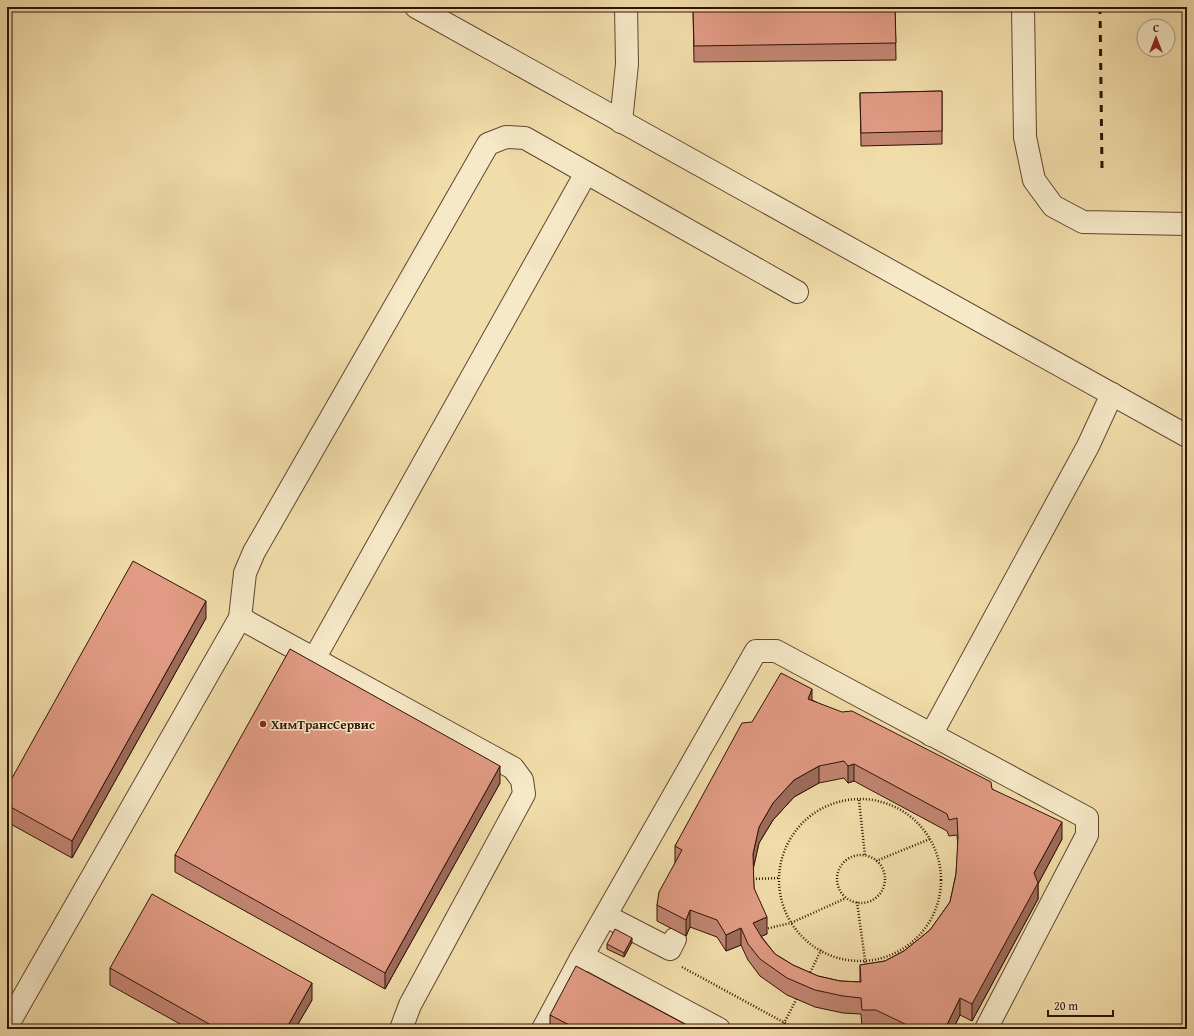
<svg xmlns="http://www.w3.org/2000/svg" width="1194" height="1036" viewBox="0 0 1194 1036" font-family="'Gentium Book Plus',serif">
<style>
.lines{fill:none;stroke-linecap:round;stroke-linejoin:round}
.minor-casing{stroke:#62452f;stroke-width:24}
.path{stroke:#321206;stroke-width:2.5;stroke-dasharray:1 2;stroke-linecap:butt}
.minor{stroke:#f6e9c8;stroke-width:22}
.rail{stroke:#321206;stroke-width:3;stroke-dasharray:7 7;stroke-linecap:butt}
.wall{fill:#c28572;stroke:#321206;fill-rule:evenodd}
.shaded-wall{fill:#9e6c5c;stroke:#321206}
.building{fill:#e19b84;stroke:#321206;fill-rule:evenodd}
.poi-dot{fill:#8f2418;stroke:#f6e9c8;stroke-width:1.5}
.labels{text-anchor:middle;dominant-baseline:central;stroke-width:3;stroke-linejoin:round;paint-order:stroke}
.poi-label{font-size:13px;font-weight:bold;fill:#321206;stroke:#f6e9c8;text-anchor:start}
</style>
<rect width="100%" height="100%" fill="#f1ddaa"/>
<filter id="stains"><feTurbulence type="fractalNoise" baseFrequency=".005" numOctaves="4"/><feColorMatrix values="0 0 0 0 .2 0 0 0 0 .09 0 0 0 0 .02 0 0 0 .5 -.17"/></filter>
<radialGradient id="worn" r=".72"><stop offset=".6" stop-color="#630" stop-opacity="0"/><stop offset="1" stop-color="#630" stop-opacity=".3"/></radialGradient>
<g class="lines">
<!-- minor casing -->
<g class="minor-casing">
<g id="minor">
<polyline points="416,7 1187,436"/>
<polyline points="1023,7 1025,137 1034,180 1053,206 1083,222 1187,224"/>
<polyline points="621,122 627,64 626,7"/>
<polyline points="240,618 513,768 522,780 524,794 410,1005 401,1029"/>
<polyline points="314,659 586,173"/>
<polyline points="931,735 1088,446 1112,394"/>
<polyline points="606,916 670,949 675,939"/>
<polyline points="580,960 756,651 776,651 1087,818 1087,835 986,1029"/>
<polyline points="7,1026 240,618 245,573 254,552 488,144 506,137 525,138 797,292"/>
<polyline points="543,1029 580,960 590,960 719,1029"/>
</g>
</g>
<!-- path -->
<g class="path">
<circle cx="860" cy="880" r="81"/>
<polyline points="859,800 865,856"/>
<circle cx="861" cy="879" r="24"/>
<polyline points="876,861 930,839"/>
<polyline points="753,879 779,878"/>
<polyline points="857,902 866,967"/>
<polyline points="765,929 791,923 846,898"/>
<polyline points="682,967 796,1029"/>
<polyline points="809,975 821,950"/>
<polyline points="781,1029 797,998"/>
</g>
<!-- minor -->
<use href="#minor" class="minor"/>
<!-- rail -->
<polyline class="rail" points="1100,7 1102,168"/>
</g>
<!-- wall -->
<g class="wall">
<polygon points="693,7 895,7 896,60 694,62"/>
<polygon points="942,91 942,144 861,146 860,93"/>
<polygon points="206,618 72,858 7,822 7,787"/>
<path d="M812 700 992 789 1062 839 1038 884V899L972 1021 960 1015 953 1029H881L876 1027H862L861 1014 843 1013 815 1007 787 995 760 976 748 960 741 945 726 951 717 937 690 927 686 936 657 921V905L675 863V846L752 722ZM844 778 848 783 854 781 947 831 949 836 957 835 958 847 956 874 950 902 930 930 904 951 885 961 860 965V982L840 981 818 976 793 965 775 954 761 936 767 934 754 888 753 868 759 843 773 820 794 797 819 783Z"/>
<polygon points="500,783 385,989 175,872 175,855"/>
<polygon points="632,942 624,957 607,949 607,944"/>
<polygon points="110,968 312,1000 295,1029 189,1029 110,985"/>
<polygon points="550,1015 694,1029 550,1029"/>
</g>
<!-- shaded-wall -->
<g class="shaded-wall">
<polygon points="206,601 206,618 72,858 72,841"/>
<polygon points="812,689 812,706 808,699"/>
<polygon points="854,764 854,781 848,783 848,766"/>
<polygon points="500,766 500,783 385,989 385,973"/>
<polygon points="819,766 819,783 794,797 773,820 759,843 753,870 753,854 759,827 773,803 794,780"/>
<polygon points="1062,822 1062,839 1038,884 1038,899 972,1021 972,1004 1034,873"/>
<polygon points="690,910 690,927 686,936 686,920"/>
<polygon points="767,917 767,934 753,940 753,923"/>
<polygon points="741,928 741,945 726,951 726,935"/>
<polygon points="632,938 632,942 624,957 624,953"/>
<polygon points="312,983 312,1000 295,1029 286,1029"/>
<polygon points="960,998 960,1015 953,1029 945,1029"/>
</g>
<!-- building -->
<g class="building">
<polygon points="693,7 895,7 896,43 694,46"/>
<polygon points="942,91 942,131 861,133 860,93"/>
<polygon points="133,561 206,601 72,841 7,805 7,787"/>
<polygon points="290,649 500,766 385,973 175,855"/>
<path d="M781 673 812 689 808 699 842 712 852 711 991 782 992 789 1062 822 1034 873 1038 883 972 1004 960 998 945 1029H903L905 1024 876 1010H862L861 998 843 996 815 990 787 978 760 959 748 944 741 928 726 935 717 920 690 910 686 920 657 905 659 892 682 850 675 846 742 723 752 722ZM844 761 848 766 854 764 947 814 949 820 957 818 958 837 956 874 950 902 930 930 904 951 885 961 860 965 861 982 840 981 818 976 793 965 775 954 762 938 753 923 767 917 754 888 753 854 759 827 773 803 794 780 819 766Z"/>
<polygon points="152,894 312,983 286,1029 218,1029 110,968"/>
<polygon points="615,929 632,938 624,953 607,944"/>
<polygon points="576,966 694,1029 577,1029 550,1015"/>
</g>
<!-- markers -->
<circle class="poi-dot" cx="263" cy="724" r="4"/>
<g class="labels">
<!-- poi labels -->
<g class="poi-label">
<text x="271" y="724">ХимТрансСервис</text>
</g>
</g>
<!-- margin -->
<rect width="1194" height="1036" fill="none" stroke="#f1ddaa" stroke-width="24"/>
<rect x="8" y="8" width="1178" height="1020" fill="none" stroke="#321206" stroke-width="2"/>
<rect x="12" y="12" width="1170" height="1012" fill="none" stroke="#321206"/>
<!-- north arrow -->
<g transform="translate(1156 38)"><circle r="19" fill="#f6e9c8" stroke="#a8937a"/>
<path d="M0-3L7 15L0 10L-7 15Z" fill="#8f2418"/>
<text y="-6" font-size="11" font-weight="bold" text-anchor="middle" fill="#321206">С</text>
</g>
<!-- scale -->
<path d="M1048 1010v6h65v-6" fill="none" stroke="#321206" stroke-width="2"/>
<text x="1054" y="1010" font-size="12" fill="#321206" stroke="#f6e9c8" stroke-width="3" paint-order="stroke">20 m</text>
<rect width="100%" height="100%" filter="url(#stains)"/>
<rect width="100%" height="100%" fill="url(#worn)"/>
</svg>
